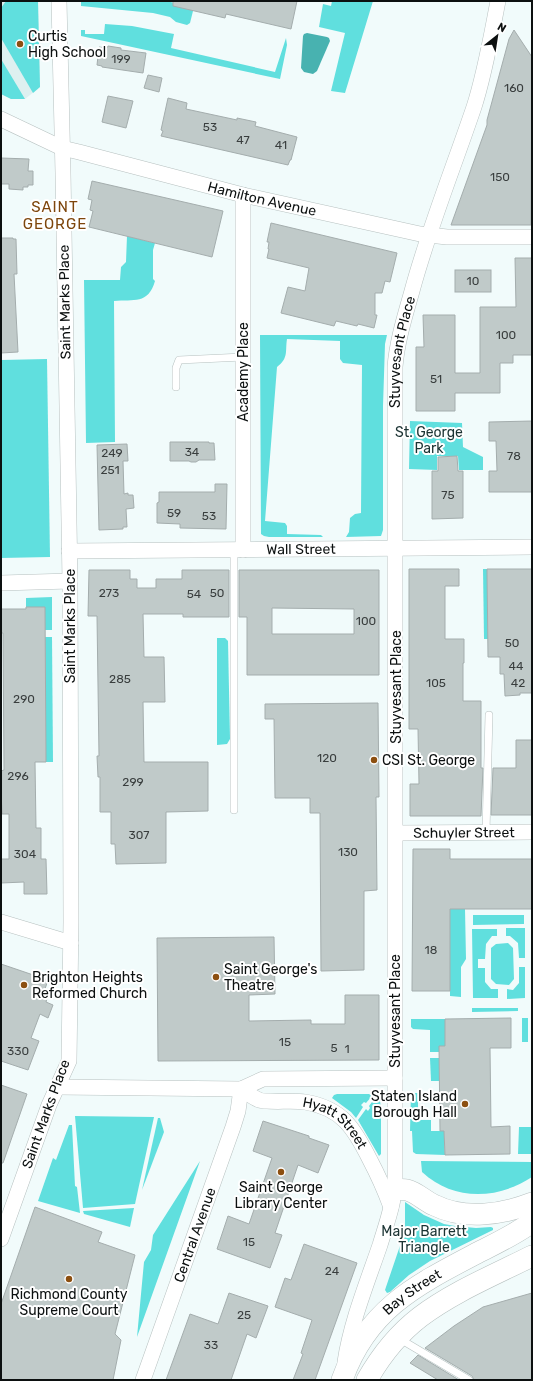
<svg xmlns="http://www.w3.org/2000/svg" width="533" height="1381" viewBox="0 0 533 1381" font-family="Rubik,sans-serif">
<style>
.built{fill:#def0f0}
.green{fill:#60dfde}
.water{fill:#48b2b0}
.building{fill:#c0cac9;stroke:#a4adad;fill-rule:evenodd}
.lines{fill:none;stroke-linecap:round;stroke-linejoin:round}
.lane-casing{stroke:#b7c1c0;stroke-width:8}
.street-casing{stroke:#b7c1c0;stroke-width:16}
.secondary-casing{stroke:#b7c1c0;stroke-width:22}
.lane{stroke:#fff;stroke-width:7}
.street{stroke:#fff;stroke-width:15}
.secondary{stroke:#fff;stroke-width:21}
.poi-dot{fill:#8c4f10;stroke:#fff;stroke-width:1.5}
.labels{text-anchor:middle;dominant-baseline:central;stroke-width:4;stroke-linejoin:round;paint-order:stroke}
.number-label{font-size:12px;fill:#393e3e}
.poi-label{font-size:14px;fill:#0c1010;stroke:#fff;text-anchor:start}
.street-label{font-size:14px;fill:#0c1010;stroke:#fff}
.park-label{font-size:14px;fill:#1b3333;stroke:#fff}
.neighbourhood-label{font-size:15px;letter-spacing:1px;fill:#7d460c;stroke:#fff}
</style>
<rect width="100%" height="100%" fill="#f1fbfb"/>
<!-- built -->
<polygon class="built" points="1,1 38,1 40,87 25,99 11,99 1,94"/>
<!-- green -->
<g class="green">
<polygon points="6,1 38,1 40,87 33,93 1,38 1,8"/>
<polygon points="81,1 166,1 194,7 190,23 187,25 176,22 170,17 153,13 81,6"/>
<polygon points="332,1 373,1 345,93 331,91 345,33 319,27 323,4 331,6"/>
<polygon points="105,24 132,26 174,34 171,48 275,72 286,38 287,45 280,79 81,36 81,30 85,30 85,34 104,34"/>
<polygon points="1,59 25,99 11,99 1,94"/>
<path d="M127 236 155 243 153 250V279L155 281C148 305 134 299 114 301L115 442 86 443 84 280H120L121 267 126 262Z"/>
<path d="M260 335H387L385 344 383 406V530L381 536 346 537 349 532 350 518 355 514 361 513 362 365 343 363 340 359V341L287 339C285 351 289 358 277 367L265 521 285 523 287 526V534L321 535 323 537H269L264 536 261 534Z"/>
<polygon points="47,359 50,557 1,558 1,360"/>
<polygon points="410,421 462,423 463,447 483,457 483,470 459,470 458,456 437,456 437,470 409,469"/>
<polygon points="483,569 487,569 488,639 484,639"/>
<polygon points="52,597 52,630 45,630 45,607 26,607 26,598"/>
<polygon points="45,637 52,637 53,762 46,762"/>
<polygon points="217,638 225,638 228,641 230,739 227,744 217,745"/>
<polygon points="450,909 465,909 466,959 461,967 461,997 450,996"/>
<polygon points="473,915 524,915 524,924 473,925"/>
<polygon points="506,928 525,928 525,958 519,958 518,943 510,936 506,936"/>
<polygon points="472,929 497,929 497,936 492,936 486,944 485,959 478,959 478,968 485,968 485,982 491,989 498,989 498,998 473,998"/>
<polygon points="508,943 513,948 514,979 509,985 496,984 491,979 491,948 496,944"/>
<polygon points="519,967 525,967 525,998 507,999 507,989 513,990 519,983"/>
<polygon points="472,1008 518,1008 518,1011 472,1012"/>
<rect x="522" y="1018" width="6" height="24"/>
<polygon points="411,1019 445,1019 445,1046 439,1046 439,1052 430,1052 430,1030 413,1029 411,1027"/>
<polygon points="430,1058 439,1058 439,1081 431,1081"/>
<polygon points="411,1093 421,1093 421,1102 418,1102 418,1120 431,1120 431,1131 444,1131 445,1155 416,1154 413,1152 412,1131 410,1131"/>
<polygon points="337,1094 369,1094 372,1096 366,1103 364,1102 361,1105 363,1107 356,1118 351,1112 332,1098 334,1095"/>
<polygon points="375,1098 380,1101 381,1108 381,1154 379,1156 358,1120 366,1109 368,1111 370,1108 369,1106"/>
<polygon points="532,1105 532,1154 518,1154 519,1127 532,1127"/>
<polygon points="75,1116 154,1117 135,1204 83,1208"/>
<polygon points="158,1118 160,1118 164,1132 142,1190"/>
<polygon points="69,1125 72,1125 75,1186 77,1187 80,1213 38,1201 53,1158 56,1160"/>
<polygon points="200,1161 137,1337 144,1262 151,1250 153,1235"/>
<path d="M421 1161 532 1162V1177C497 1200 453 1201 422 1172Z"/>
<polygon points="405,1202 424,1215 444,1224 455,1226 476,1228 491,1227 493,1228 493,1230 430,1261 409,1275 390,1292 387,1293 385,1290 386,1287 404,1234 405,1223"/>
<polygon points="134,1208 130,1227 84,1214 83,1211"/>
</g>
<!-- water -->
<polygon class="water" points="307,33 327,37 329,38 330,41 317,71 313,74 304,72 301,68 303,36 304,34"/>
<!-- building -->
<g class="building">
<polygon points="173,1 297,1 291,29 226,14 225,18 173,6"/>
<polygon points="514,30 532,57 531,225 451,225 487,125 487,120 509,39"/>
<polygon points="108,46 121,48 121,50 146,53 143,73 102,67 102,66 97,65 99,47 107,48"/>
<polygon points="148,75 162,78 159,92 144,88"/>
<polygon points="108,96 133,101 126,128 102,122"/>
<polygon points="168,98 187,103 186,109 237,120 237,118 256,122 255,126 297,137 291,160 290,160 288,165 161,136 163,131 161,130"/>
<polygon points="1,158 29,159 28,171 33,171 33,185 28,185 28,187 23,187 23,190 9,189 9,184 1,184"/>
<polygon points="92,181 223,211 212,257 89,227 93,211 90,210 92,200 88,199"/>
<polygon points="271,223 397,253 390,282 385,281 382,293 375,293 375,315 377,315 374,328 358,324 357,326 336,321 334,326 281,313 288,287 305,291 309,268 267,258 269,249 268,249 269,242 267,242"/>
<polygon points="1,238 13,238 13,239 16,239 17,274 14,274 18,352 1,353"/>
<polygon points="515,258 532,258 532,355 513,355 513,363 500,363 500,393 455,393 455,411 416,411 416,347 424,347 423,315 455,315 455,373 480,373 480,307 516,307"/>
<rect x="455" y="270" width="36" height="22"/>
<polygon points="532,421 532,492 489,492 489,471 497,471 496,441 489,441 489,422"/>
<polygon points="170,442 209,442 209,443 214,443 215,460 199,460 196,462 191,462 189,461 170,461"/>
<polygon points="127,444 128,461 123,461 124,494 128,493 128,495 133,495 134,508 126,509 127,527 123,527 123,529 99,530 97,445"/>
<polygon points="457,456 458,471 463,471 463,518 432,519 432,471 438,471 438,457"/>
<polygon points="215,484 227,484 226,529 180,528 180,524 157,523 157,503 159,502 159,492 215,492"/>
<polygon points="409,569 459,569 459,586 445,586 445,639 464,639 464,663 463,663 463,701 481,701 481,768 483,768 481,816 410,816 410,784 419,784 418,729 409,729"/>
<polygon points="487,569 532,569 532,693 520,693 520,695 505,696 504,674 500,674 500,657 488,657"/>
<polygon points="89,570 130,570 130,579 137,579 137,588 156,588 156,579 182,579 182,570 229,570 229,617 183,617 183,614 143,614 144,657 164,657 165,702 143,702 144,762 208,762 208,811 166,812 166,863 116,864 115,844 111,844 111,812 100,812 100,777 98,777 97,756 99,756 97,616 88,616"/>
<path d="M239 570H379V675H247V617H239ZM272 608 354 609V634H272Z"/>
<polygon points="26,607 45,607 46,762 35,762 36,828 41,828 41,859 46,859 47,894 24,894 24,882 1,883 1,859 9,859 9,814 2,814 1,790 1,771 4,770 3,633 1,633 1,609 26,609"/>
<polygon points="378,703 379,797 376,797 377,890 364,891 364,970 321,971 320,813 310,813 310,798 275,798 274,719 265,719 265,704"/>
<polygon points="516,740 532,740 532,815 491,815 493,768 516,768"/>
<polygon points="413,849 450,849 450,859 532,859 532,909 450,909 450,991 412,991"/>
<polygon points="274,937 275,994 249,995 249,1021 311,1020 311,1024 345,1024 345,995 379,995 379,1060 158,1061 157,938"/>
<polygon points="1,964 48,980 45,989 49,991 46,1002 53,1005 48,1018 40,1014 31,1038 39,1041 28,1070 1,1061"/>
<polygon points="511,1018 511,1048 490,1048 491,1127 510,1126 510,1154 445,1155 444,1131 440,1131 439,1046 445,1046 445,1019"/>
<polygon points="1,1085 27,1094 3,1163 1,1163"/>
<polygon points="263,1121 309,1136 309,1138 329,1145 318,1173 298,1165 275,1233 282,1235 270,1268 217,1249 228,1216 249,1224 272,1158 253,1151"/>
<polygon points="35,1207 102,1232 98,1242 135,1255 115,1334 121,1340 113,1380 1,1380 1,1304"/>
<polygon points="304,1244 357,1263 315,1380 293,1380 303,1354 301,1353 312,1320 275,1307 285,1278 291,1280"/>
<polygon points="229,1293 268,1306 256,1338 247,1334 231,1380 166,1380 190,1314 218,1324"/>
<polygon points="532,1293 532,1380 474,1380 472,1376 425,1348 454,1326 483,1307"/>
<polygon points="418,1355 459,1380 438,1380 410,1363"/>
</g>
<g class="lines">
<!-- lane casing -->
<g class="lane-casing">
<g id="lane">
<polyline points="176,387 176,368 179,360 243,357"/>
<polyline points="234,810 234,550"/>
<polyline points="486,832 489,715"/>
<polyline points="400,1339 469,1380"/>
</g>
</g>
<!-- street casing -->
<g class="street-casing">
<g id="street">
<path id="s1" d="M1 119 62 148 79 152 243 195 420 234 447 237H532"/>
<polyline points="243,550 243,195"/>
<path id="s2" d="M69 551 532 547"/>
<polyline points="1,583 70,581"/>
<path id="s3" d="M396 833 532 832"/>
<polyline points="1,922 71,943"/>
<polyline points="58,1087 241,1089 263,1079 395,1078"/>
<path id="s4" d="M241 1089C246 1092 252 1097 259 1100 266 1103 294 1100 305 1102 342 1108 354 1128 370 1160 378 1175 385 1191 391 1207"/>
<polyline points="1,1239 49,1105 69,1061 71,922 70,581 63,173 59,1"/>
<path id="s5" d="M345 1362C351 1322 367 1283 380 1245 386 1225 394 1204 395 1183V367C397 341 405 316 412 291 429 228 453 169 474 107 485 73 491 37 498 1"/>
<path id="s6" d="M143 1380 233 1127 238 1111 241 1089"/>
</g>
</g>
<!-- secondary casing -->
<g class="secondary-casing">
<g id="secondary">
<path d="M395 1189C399 1190 403 1189 407 1190 416 1192 425 1201 434 1205 464 1220 501 1215 532 1203"/>
<path id="s7" d="M342 1380C367 1309 416 1285 479 1252 497 1243 516 1234 532 1222"/>
<path d="M367 1380C380 1357 398 1334 420 1317 453 1292 494 1275 532 1256"/>
</g>
</g>
<!-- lane -->
<use href="#lane" class="lane"/>
<!-- street -->
<use href="#street" class="street"/>
<!-- secondary -->
<use href="#secondary" class="secondary"/>
</g>
<!-- markers -->
<g class="poi-dot">
<circle cx="20" cy="44" r="4"/>
<circle cx="374" cy="760" r="4"/>
<circle cx="216" cy="977" r="4"/>
<circle cx="24" cy="985" r="4"/>
<circle cx="465" cy="1104" r="4"/>
<circle cx="281" cy="1172" r="4"/>
<circle cx="69" cy="1279" r="4"/>
</g>
<g class="labels">
<!-- number labels -->
<g class="number-label">
<text x="121" y="59">199</text>
<text x="514" y="88">160</text>
<text x="210" y="127">53</text>
<text x="243" y="140">47</text>
<text x="281" y="145">41</text>
<text x="500" y="177">150</text>
<text x="473" y="281">10</text>
<text x="506" y="335">100</text>
<text x="436" y="379">51</text>
<text x="192" y="452">34</text>
<text x="112" y="453">249</text>
<text x="514" y="456">78</text>
<text x="110" y="470">251</text>
<text x="448" y="495">75</text>
<text x="174" y="513">59</text>
<text x="209" y="516">53</text>
<text x="109" y="593">273</text>
<text x="217" y="593">50</text>
<text x="194" y="594">54</text>
<text x="366" y="621">100</text>
<text x="512" y="643">50</text>
<text x="516" y="666">44</text>
<text x="120" y="679">285</text>
<text x="436" y="683">105</text>
<text x="518" y="683">42</text>
<text x="24" y="699">290</text>
<text x="327" y="758">120</text>
<text x="18" y="776">296</text>
<text x="133" y="782">299</text>
<text x="139" y="835">307</text>
<text x="348" y="852">130</text>
<text x="25" y="854">304</text>
<text x="431" y="950">18</text>
<text x="285" y="1042">15</text>
<text x="334" y="1048">5</text>
<text x="347" y="1049">1</text>
<text x="18" y="1051">330</text>
<text x="249" y="1242">15</text>
<text x="332" y="1271">24</text>
<text x="244" y="1315">25</text>
<text x="211" y="1345">33</text>
</g>
<!-- poi labels -->
<g class="poi-label">
<text x="28" y="36">Curtis<tspan x="28" dy="16">High School</tspan></text>
<text x="382" y="760">CSI St. George</text>
<text x="224" y="969">Saint George's<tspan x="224" dy="16">Theatre</tspan></text>
<text x="32" y="977">Brighton Heights<tspan x="32" dy="16">Reformed Church</tspan></text>
<text x="457" y="1096" text-anchor="end">Staten Island<tspan x="457" dy="16">Borough Hall</tspan></text>
<text x="281" y="1187" text-anchor="middle">Saint George<tspan x="281" dy="16">Library Center</tspan></text>
<text x="69" y="1294" text-anchor="middle">Richmond County<tspan x="69" dy="16">Supreme Court</tspan></text>
</g>
<!-- street labels -->
<g class="street-label">
<text stroke="none"><textPath href="#s1" startOffset="274">Hamilton Avenue</textPath></text>
<text transform="translate(65 302) rotate(-91)">Saint Marks Place</text>
<text stroke="none"><textPath href="#s5" startOffset="1018">Stuyvesant Place</textPath></text>
<text transform="translate(243 372) rotate(-90)">Academy Place</text>
<text stroke="none"><textPath href="#s2" startOffset="232">Wall Street</textPath></text>
<text transform="translate(70 626) rotate(-90)">Saint Marks Place</text>
<text transform="translate(396 687) rotate(-90)">Stuyvesant Place</text>
<text stroke="none"><textPath href="#s3" startOffset="68">Schuyler Street</textPath></text>
<text transform="translate(395 1011) rotate(-90)">Stuyvesant Place</text>
<text transform="translate(46 1114) rotate(-70)">Saint Marks Place</text>
<text stroke="none"><textPath href="#s4" startOffset="105">Hyatt Street</textPath></text>
<text stroke="none"><textPath href="#s6" startOffset="154">Central Avenue</textPath></text>
<text stroke="none"><textPath href="#s7" startOffset="115">Bay Street</textPath></text>
</g>
<!-- park labels -->
<g class="park-label">
<text x="429" y="432">St. George<tspan x="429" dy="16">Park</tspan></text>
<text x="424" y="1231">Major Barrett<tspan x="424" dy="16">Triangle</tspan></text>
</g>
<!-- neighbourhood labels -->
<g class="neighbourhood-label">
<text x="55" y="207">SAINT<tspan x="55" dy="17">GEORGE</tspan></text>
</g>
</g>
<!-- border -->
<rect width="533" height="1381" fill="none" stroke="#0c1010" stroke-width="4"/>
<!-- north arrow -->
<g transform="translate(497 36) rotate(30)" stroke="#ffffff" stroke-width="3" paint-order="stroke">
<path d="M0-3L7 15L0 10L-7 15Z" fill="#0c1010"/>
<text y="-6" font-size="11" font-weight="bold" text-anchor="middle" fill="#0c1010">N</text>
</g>
</svg>
